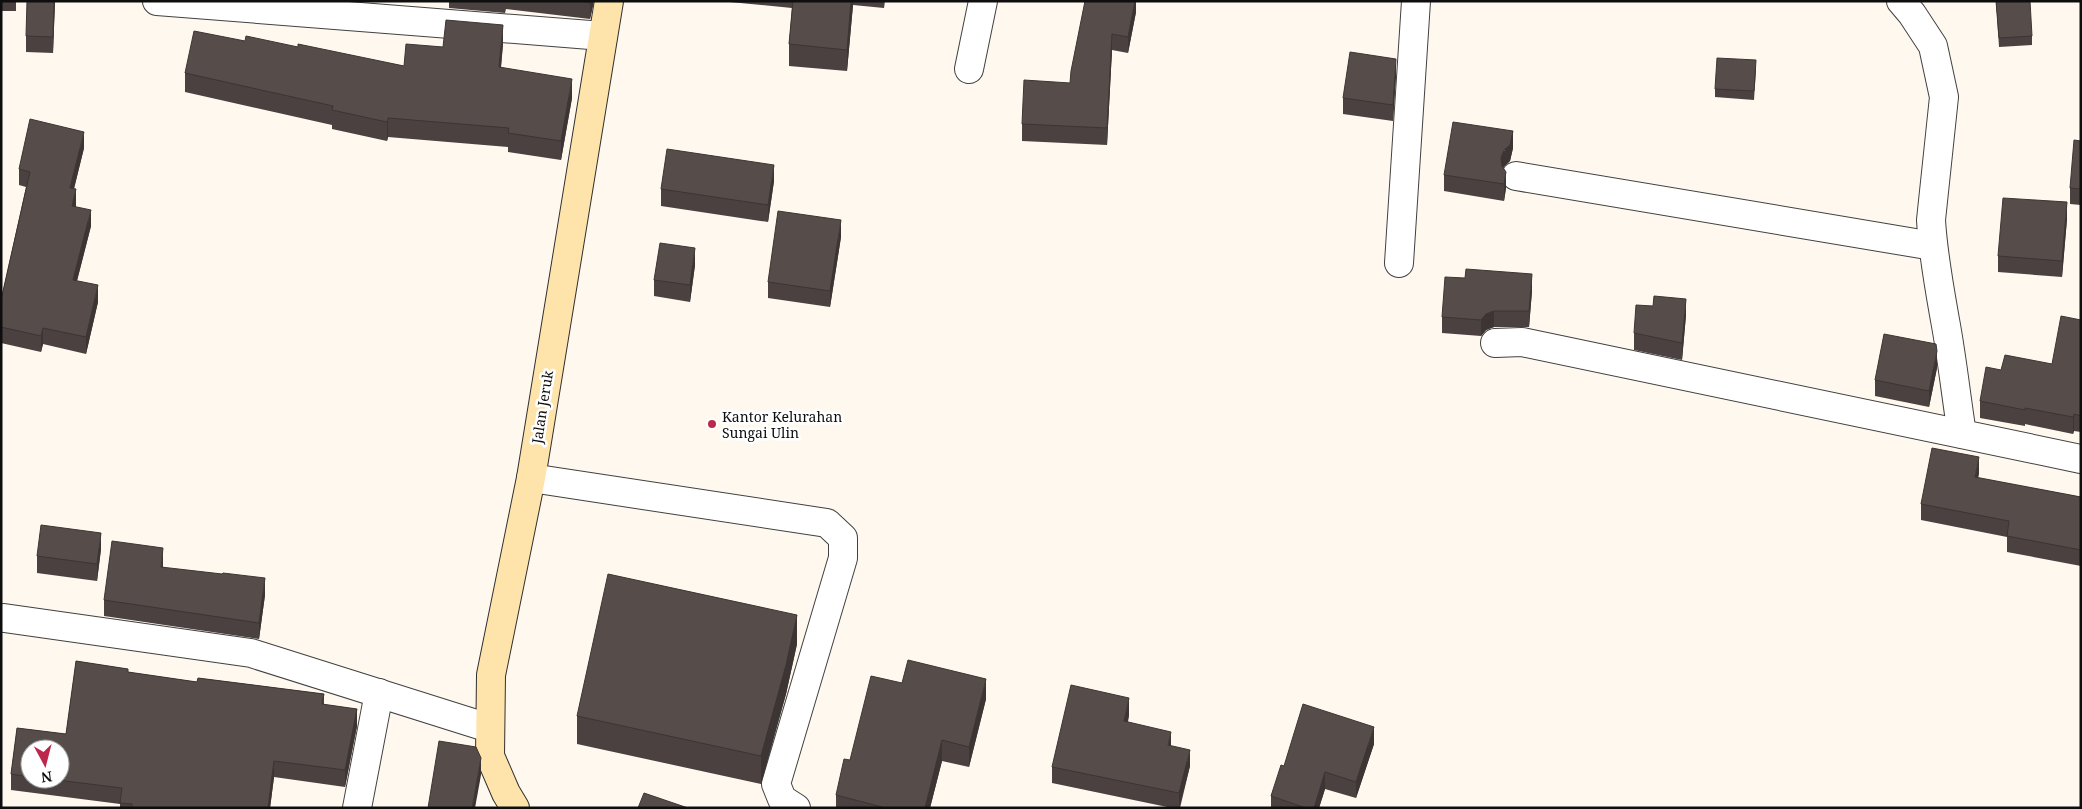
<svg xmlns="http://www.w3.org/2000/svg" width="2082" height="809" viewBox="0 0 2082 809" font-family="'Noto Serif',serif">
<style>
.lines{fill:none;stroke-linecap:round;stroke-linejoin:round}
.street-casing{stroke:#414141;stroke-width:30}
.secondary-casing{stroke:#303030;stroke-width:30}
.street{stroke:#fff;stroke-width:28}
.secondary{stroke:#fee4aa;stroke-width:28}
.wall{fill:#4a4140;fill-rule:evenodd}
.shaded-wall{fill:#3c3534}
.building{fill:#564c4a;stroke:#3c3534}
.poi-dot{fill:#bd274b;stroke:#fff;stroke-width:2}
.labels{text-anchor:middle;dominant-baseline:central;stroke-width:5;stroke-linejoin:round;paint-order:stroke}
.street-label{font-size:14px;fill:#0e0e0e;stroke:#fff}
.poi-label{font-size:14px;fill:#0e0e0e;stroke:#fff;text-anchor:start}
</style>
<rect width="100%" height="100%" fill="#fff8ee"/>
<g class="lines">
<!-- street casing -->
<g class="street-casing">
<g id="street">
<polyline points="157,1 603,36"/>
<path d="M1901 1 1912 14 1933 46 1944 97 1931 220C1933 254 1939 286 1945 320 1952 357 1956 396 1962 434"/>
<polyline points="969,69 983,1"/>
<polyline points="1516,176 1933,246"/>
<polyline points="1399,263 1416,1"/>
<polyline points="1495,343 1522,342 2081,459"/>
<polyline points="531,478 827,523 843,538 843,558 776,784 782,799 796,808"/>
<polyline points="4,618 251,653 489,728"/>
<polyline points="357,808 379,693"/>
</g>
</g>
<!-- secondary casing -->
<g class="secondary-casing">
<polyline id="secondary" points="515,808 506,793 490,756 491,675 531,478 609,1"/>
</g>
<!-- street -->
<use href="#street" class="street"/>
<!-- secondary -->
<use href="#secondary" class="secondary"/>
</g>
<!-- wall -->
<g class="wall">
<rect x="1" y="1" width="15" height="10"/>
<polygon points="55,1 53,53 26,52 26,36"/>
<polygon points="449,1 594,1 590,19 506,9 505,13 449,8"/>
<polygon points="719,1 885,1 884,8 853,5 847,71 789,66 789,44 792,8"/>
<polygon points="1136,1 1136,12 1128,53 1112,50 1107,145 1022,141 1022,124 1070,83"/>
<polygon points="1996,1 2032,36 2032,45 1999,47"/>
<polygon points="245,41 298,47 404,66 443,47 503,44 501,68 572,98 561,160 508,152 508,147 388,137 387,141 332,129 332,125 185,92 185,73"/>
<polygon points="1756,69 1754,100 1715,97 1715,89"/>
<polygon points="1396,75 1393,121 1343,114 1343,98"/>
<polygon points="2081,141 2081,205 2070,204 2070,188"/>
<polygon points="84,148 74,189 76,207 91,226 77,281 98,302 86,354 43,344 41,352 1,343 1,300 26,187 19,185 19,169"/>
<polygon points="1513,148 1510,161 1503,168 1506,188 1504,201 1444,191 1444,175"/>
<polygon points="774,181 768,222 661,206 661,189"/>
<polygon points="2067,219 2062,277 1998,272 1998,256"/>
<polygon points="841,237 830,307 768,298 768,282"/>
<polygon points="695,265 690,302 654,296 654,280"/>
<polygon points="1532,291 1529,327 1494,327 1486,330 1481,336 1442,333 1442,317"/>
<polygon points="1653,306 1686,315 1682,360 1634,350 1634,333"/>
<polygon points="2081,320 2081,432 2074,431 2073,434 2025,424 2025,426 1980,418 1980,401 2001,370 2052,364"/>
<polygon points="1937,368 1929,407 1875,396 1875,380"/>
<polygon points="1979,473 1978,478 2081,497 2081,566 2007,552 2007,537 1921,520 1921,504"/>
<polygon points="101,549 97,581 37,573 37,556"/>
<polygon points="163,565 163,567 265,595 259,639 104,616 104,600"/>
<polygon points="797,644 786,694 761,784 577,744 577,716"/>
<path d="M76 661 128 669V672L197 682 198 678 324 694V705L357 709V726L345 787 274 777 270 808H120V804L11 790V774L17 728 66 734ZM30 749H60V779H30Z"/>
<polygon points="902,683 986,699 969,767 942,761 930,808 836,808 836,795 850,760"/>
<polygon points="1129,715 1128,722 1171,746 1190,766 1180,808 1172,808 1052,783 1052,767"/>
<polygon points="1374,744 1356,798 1325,789 1319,808 1271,808 1271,796 1284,766"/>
</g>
<!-- shaded-wall -->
<g class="shaded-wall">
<polygon points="54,1 55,1 53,53 53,37"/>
<polygon points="591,1 594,1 590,19 590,3"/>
<polygon points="851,1 853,1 853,5 847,71 847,50"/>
<polygon points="1135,1 1136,1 1136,12 1128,53 1128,37"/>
<polygon points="503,25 503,44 499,86 499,67"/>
<polygon points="1112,34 1112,50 1107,145 1107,128"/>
<polygon points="1396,59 1396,75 1393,121 1393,105"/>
<polygon points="572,79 572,98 561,160 561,141"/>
<polygon points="388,118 388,137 387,141 387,122"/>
<polygon points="1513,131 1513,148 1510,161 1504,166 1501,174 1501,158"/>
<polygon points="84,132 84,148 70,204 70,188"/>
<polygon points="774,165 774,181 768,222 768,205"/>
<polygon points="1506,172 1506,188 1504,201 1504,184"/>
<polygon points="76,189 76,206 72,222 72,206"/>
<polygon points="2067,202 2067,219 2062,277 2062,261"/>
<polygon points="91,210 91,226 73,296 73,280"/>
<polygon points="841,220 841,237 830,307 830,291"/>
<polygon points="695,248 695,265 690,302 690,285"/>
<polygon points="1532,274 1532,291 1529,327 1529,311"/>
<polygon points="98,285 98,302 86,354 86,337"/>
<polygon points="1686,299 1686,315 1682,360 1682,343"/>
<polygon points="1494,311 1494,327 1486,330 1481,336 1481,320 1486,314"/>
<polygon points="43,328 43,344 41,352 41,336"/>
<polygon points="1937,351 1937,368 1929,407 1929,391"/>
<polygon points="2074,414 2074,431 2073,434 2073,417"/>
<polygon points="1979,457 1979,473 1975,493 1975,477"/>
<polygon points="101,533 101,549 97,581 97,564"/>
<polygon points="163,548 163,565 161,583 161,567"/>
<polygon points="265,578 265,595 259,639 259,623"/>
<polygon points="797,615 797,644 786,694 761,784 761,756"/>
<polygon points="986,679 986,699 969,767 969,747"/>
<polygon points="1129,698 1129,715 1124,738 1124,721"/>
<polygon points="357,709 357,726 345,787 345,770"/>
<polygon points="1374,727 1374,744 1356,798 1356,782"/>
<polygon points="1171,732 1171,748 1168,745"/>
<polygon points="942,740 942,761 930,808 925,808"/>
<polygon points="1190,750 1190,766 1179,808 1179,793"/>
<polygon points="481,758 481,775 475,808 472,808"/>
<polygon points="274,761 274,777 270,808 268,808"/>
<polygon points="1325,772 1325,789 1319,808 1314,808"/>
</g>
<!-- building -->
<g class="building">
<polygon points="27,1 54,1 53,37 26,36"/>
<polygon points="578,1 591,1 590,3"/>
<polygon points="793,1 851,1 847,50 789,44"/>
<polygon points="1085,1 1135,1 1128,37 1112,34 1107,128 1022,124 1024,80 1070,83 1071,71"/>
<polygon points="1996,1 2030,1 2032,36 1999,38"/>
<polygon points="446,20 503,25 499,67 572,79 561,141 508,133 509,128 388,118 387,122 332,110 333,106 185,73 194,31 245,41 246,36 298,47 298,44 404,66 406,44 443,47"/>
<polygon points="1350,52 1396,59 1393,105 1343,98"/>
<polygon points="1717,58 1756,60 1754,91 1715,89"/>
<polygon points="30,119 84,132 70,188 76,189 72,206 91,210 73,280 98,285 86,337 43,328 41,336 1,327 1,300 30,172 19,169"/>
<polygon points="1453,122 1513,131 1510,145 1504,150 1501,158 1502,166 1506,172 1504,184 1444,175"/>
<polygon points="2074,140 2081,141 2081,189 2070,188"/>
<polygon points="667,149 774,165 768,205 661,189"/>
<polygon points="2003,198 2067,202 2062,261 1998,256"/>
<polygon points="778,211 841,220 830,291 768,282"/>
<polygon points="660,243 695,248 690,285 654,280"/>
<polygon points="1466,269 1532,274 1529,311 1494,311 1486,314 1481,320 1442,317 1445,277 1465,278"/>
<polygon points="1654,296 1686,299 1682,343 1634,333 1636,305 1653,306"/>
<polygon points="2061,316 2081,320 2081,416 2074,414 2073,417 2025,408 2025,410 1980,401 1986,367 2001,370 2005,355 2052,364"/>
<polygon points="1884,334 1936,344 1937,351 1929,391 1875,380"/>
<polygon points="1932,448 1979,457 1975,477 2081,497 2081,550 2007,536 2009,521 1921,504"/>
<polygon points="41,525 101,533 97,564 37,556"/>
<polygon points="112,541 163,548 161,567 222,574 223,573 265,578 259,623 104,600"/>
<polygon points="608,574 797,615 786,665 761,756 577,716"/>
<polygon points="908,660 986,679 969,747 942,740 925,808 886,808 836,795 844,759 850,760 871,676 902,683"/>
<polygon points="76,661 128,669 128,672 197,682 198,678 324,694 322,704 357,709 345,770 274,761 268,808 132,808 132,804 120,803 122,788 49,779 60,779 60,749 30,749 30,777 11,774 17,728 66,734"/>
<polygon points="1071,685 1129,698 1124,721 1171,732 1168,745 1190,750 1179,793 1052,767"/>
<polygon points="1303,704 1374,727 1356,782 1325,772 1314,808 1306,808 1271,796 1281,765 1284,766"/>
<polygon points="439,741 476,747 481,758 472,808 428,808"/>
<polygon points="644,793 688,808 638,808"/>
</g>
<!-- markers -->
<circle class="poi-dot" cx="712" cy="424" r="5"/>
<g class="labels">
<!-- street labels -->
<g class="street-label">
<text transform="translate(542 407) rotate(-81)">Jalan Jeruk</text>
</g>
<!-- poi labels -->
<g class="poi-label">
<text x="722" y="416">Kantor Kelurahan<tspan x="722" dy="16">Sungai Ulin</tspan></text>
</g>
</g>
<!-- border -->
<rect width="2082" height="809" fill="none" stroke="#0e0e0e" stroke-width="5"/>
<!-- north arrow -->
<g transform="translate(45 764) rotate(173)"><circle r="24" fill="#ffffff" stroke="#9f9f9f"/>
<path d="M0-4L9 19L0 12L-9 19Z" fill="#bd274b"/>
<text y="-8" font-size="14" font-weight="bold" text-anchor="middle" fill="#0e0e0e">N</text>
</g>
</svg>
